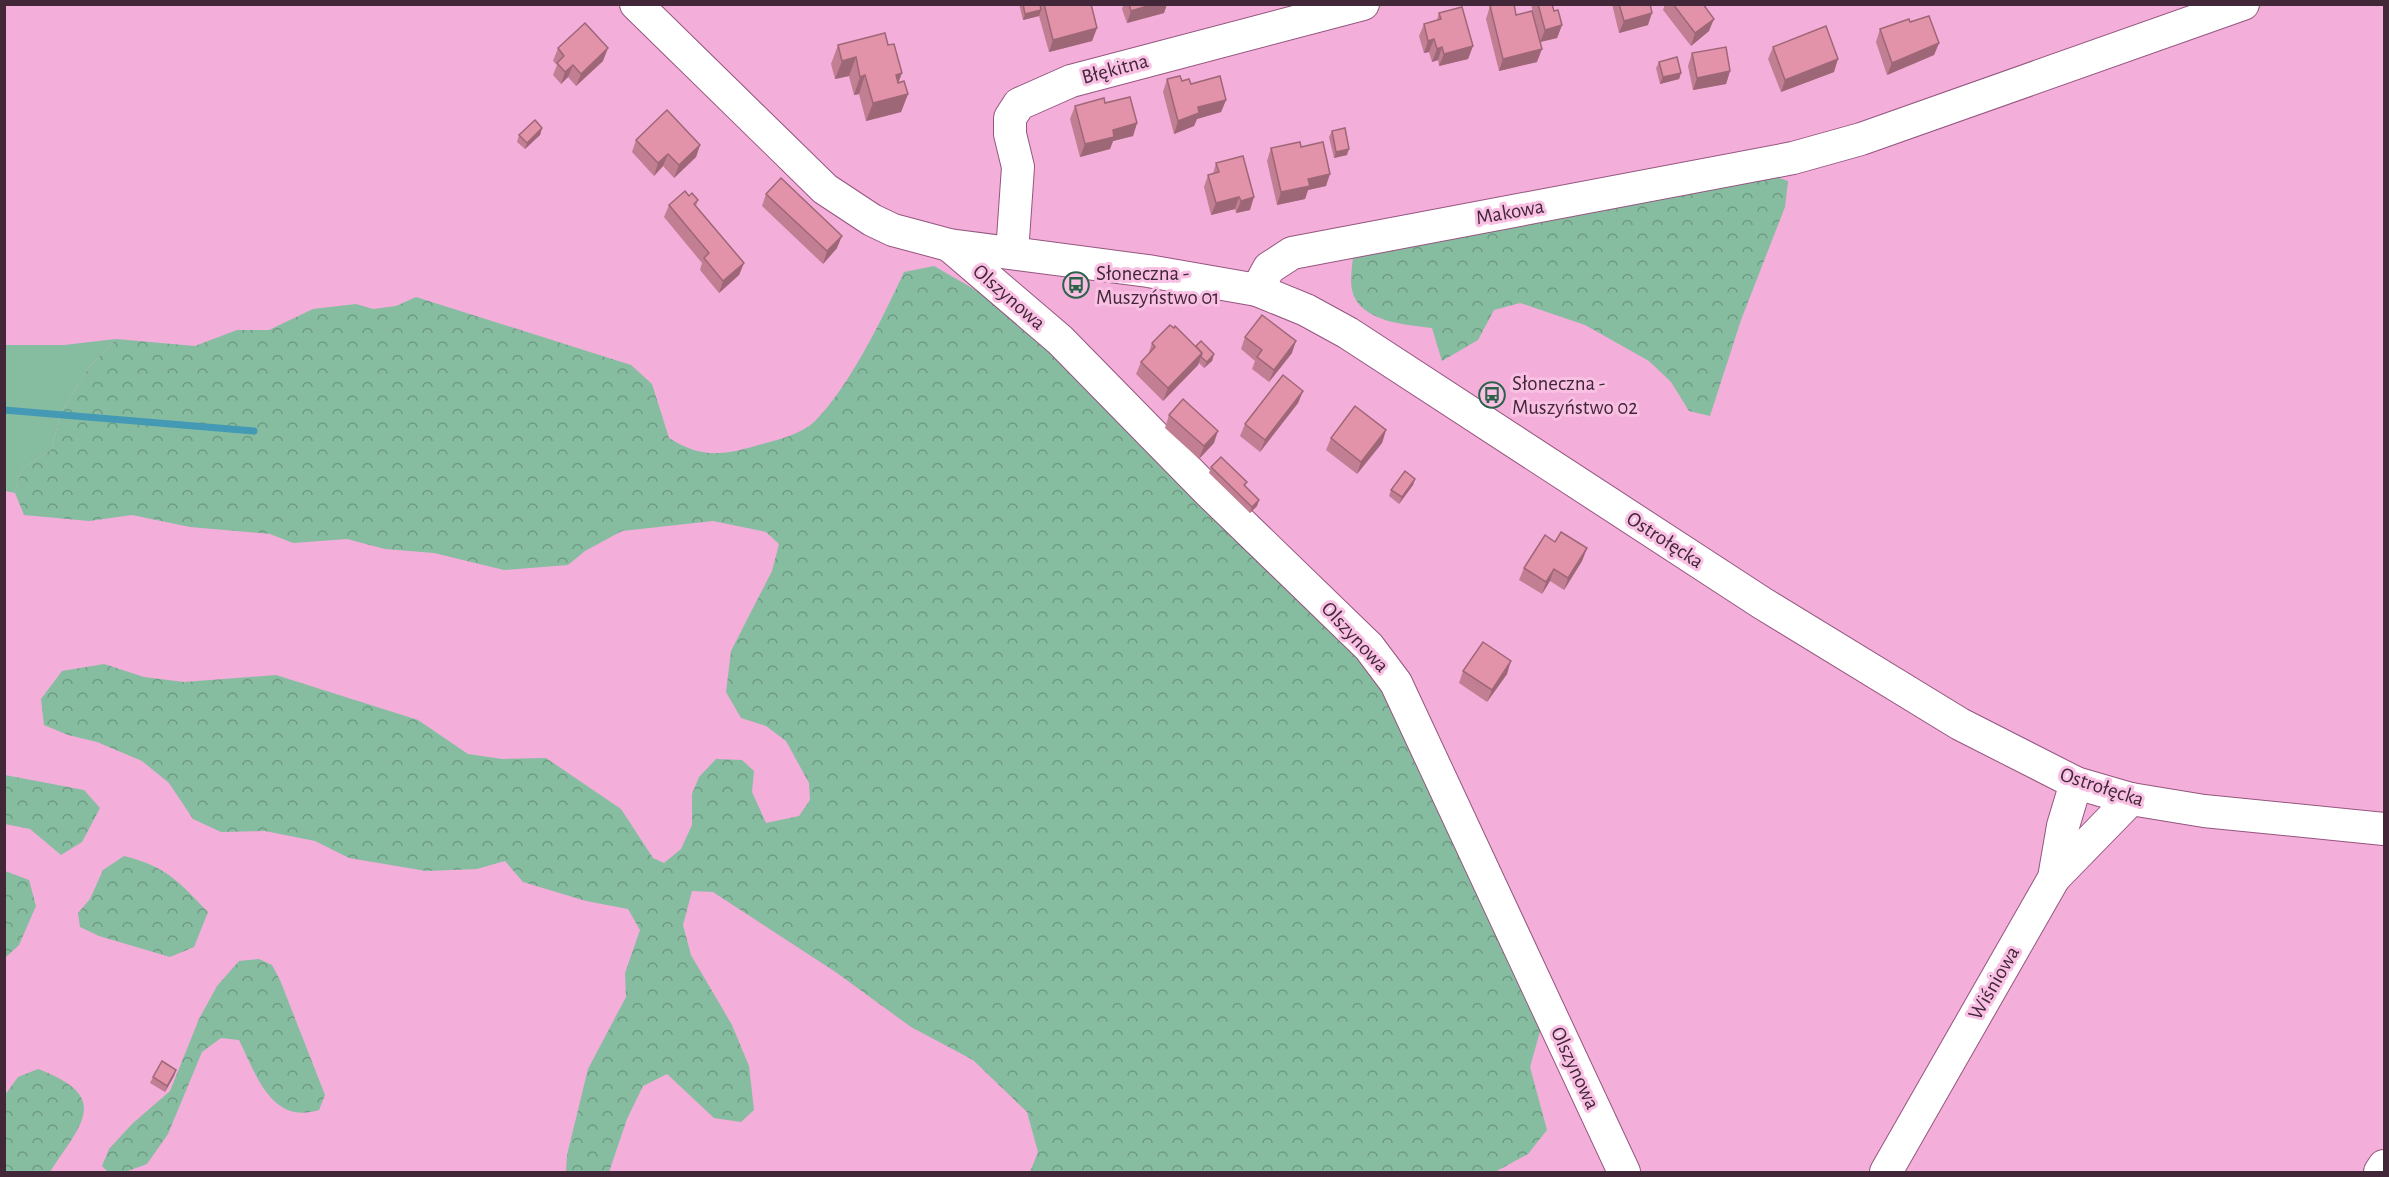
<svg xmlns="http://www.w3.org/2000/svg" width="2389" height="1177" viewBox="0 0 2389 1177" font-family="'Alegreya Sans',sans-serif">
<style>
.grass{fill:#86bda0}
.forest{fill:url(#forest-crowns)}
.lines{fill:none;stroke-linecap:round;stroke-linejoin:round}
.stream{stroke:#449ab4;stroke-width:7}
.minor-casing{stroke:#94567f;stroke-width:34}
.minor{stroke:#fff;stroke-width:32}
.wall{fill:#c27e92}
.shaded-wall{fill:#9e6777}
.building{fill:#e293aa;stroke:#9e6777;stroke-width:1.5}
.labels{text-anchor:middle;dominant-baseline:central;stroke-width:6;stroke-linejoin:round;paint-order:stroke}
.street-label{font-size:21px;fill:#422739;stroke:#f9c0e4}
.poi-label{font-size:21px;fill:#422739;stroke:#f9c0e4;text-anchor:start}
</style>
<defs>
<pattern id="forest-crowns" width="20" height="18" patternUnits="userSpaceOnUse" patternTransform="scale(1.5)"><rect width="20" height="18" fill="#86bda0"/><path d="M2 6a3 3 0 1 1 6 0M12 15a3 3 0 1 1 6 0" fill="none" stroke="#6f9a83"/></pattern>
</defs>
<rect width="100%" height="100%" fill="#f3aeda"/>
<!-- grass -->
<polygon class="grass" points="116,339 89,367 61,413 51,450 22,469 15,493 5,491 4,345 64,345"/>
<!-- forest -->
<g class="forest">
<path d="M1771 175 1788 181 1785 207 1741 320 1710 416 1689 411 1671 382 1649 361 1585 325 1520 303 1494 310 1478 340 1442 361 1432 328C1407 325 1359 322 1352 290 1350 281 1352 267 1353 257Z"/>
<path d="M934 266 998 303 1058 346 1364 651 1543 1021 1530 1067 1547 1130 1528 1154 1495 1172H1030L1038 1152 1027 1112 973 1060 911 1027 837 973 713 892 692 891 683 925 691 955 732 1025 749 1066 754 1110 741 1122 714 1118 667 1074 643 1086 627 1119 609 1172H566L567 1155 588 1069 626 997 625 973 640 930 628 909 586 901 523 882 505 861 477 869 426 871 349 858 315 841 265 831 221 832 193 819 169 783 142 761 97 742 68 735 44 725 41 699 62 671 104 664 144 677 184 682 276 675 418 720 468 754 502 759 546 758 621 809 653 858 664 863 681 849 692 825V794L699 777 716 759 742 760 754 771 752 792 766 823 799 816 810 800 809 783 786 741 766 726 741 718 726 692 731 651 772 571 779 544 766 532 713 521 622 531 585 551 568 565 504 570 434 553 385 549 347 539 293 543 270 534 190 527 132 515 89 521 24 515 15 493 22 469 51 450 61 413 89 367 116 339 195 346 237 330H269L313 309 356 304 373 309 396 306 416 297 631 365 652 384 669 438C699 457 719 456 752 447 771 441 800 436 815 421 850 386 883 317 904 272Z"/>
<polygon points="5,775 84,790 100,808 82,842 61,855 30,829 5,824"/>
<path d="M124 856C167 867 178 881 208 912L194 947 170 957 99 936 80 927 78 913 90 899 103 870Z"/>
<polygon points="5,871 29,880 36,906 19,945 5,958"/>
<path d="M259 959 272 965 280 980 325 1095 319 1110C272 1125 256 1075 239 1040L221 1038 202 1052 168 1134 147 1164 125 1172H108L102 1166 109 1149 132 1124 170 1091 199 1019 217 986 239 961Z"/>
<path d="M38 1069C112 1097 82 1123 50 1172H5V1095L18 1077Z"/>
</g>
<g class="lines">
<!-- stream -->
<polyline class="stream" points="4,410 254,431"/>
<!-- minor casing -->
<g class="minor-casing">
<g id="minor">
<polyline points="636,4 825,189 872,220 893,230 949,245 1148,271 1257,290 1306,310 1348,333 1762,603 1960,724 2076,783 2131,799 2204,811 2384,829"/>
<polyline points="949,245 1060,340 1209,492 1369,647 1396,683 1624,1172"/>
<polyline points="1012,253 1018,167 1010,134 1010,118 1019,104 1071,81 1363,4"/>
<polyline points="1257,290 1269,268 1292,253 1793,158 1861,139 2243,4"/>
<polyline points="2054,878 2131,799"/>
<polyline points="1886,1172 2054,878 2063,826 2076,783"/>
<polyline points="2380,1172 2384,1166"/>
</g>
</g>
<!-- minor -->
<use href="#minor" class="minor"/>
</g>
<!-- wall -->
<g class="wall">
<polygon points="1019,4 1091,4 1097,28 1092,41 1049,52 1039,16 1023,20"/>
<polygon points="1124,4 1167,4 1164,13 1127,23 1122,9"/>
<polygon points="1531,4 1552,4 1554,11 1562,25 1557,38 1540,42"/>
<polygon points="1612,4 1656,4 1655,5 1650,7 1648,25 1619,33"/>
<polygon points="1665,4 1703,4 1709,31 1691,46 1663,10"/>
<polygon points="1490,6 1516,15 1537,62 1499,71 1486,19"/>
<polygon points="1439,13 1473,46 1468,59 1439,66 1438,60 1432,62 1429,52 1424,53 1419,36 1424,24 1437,20"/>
<polygon points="1880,29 1939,43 1934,55 1887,75 1876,42"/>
<polygon points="838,45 898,83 908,94 901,112 866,121 859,94 854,95 849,76 835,79 831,64"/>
<polygon points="1773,47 1834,72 1781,92 1768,59"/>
<polygon points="558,48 603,61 576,86 568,77 561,84 553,75 557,65 553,61"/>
<polygon points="1692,53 1730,71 1726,84 1693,90 1688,66"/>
<polygon points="1659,62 1681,73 1679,79 1660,84 1656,68"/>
<polygon points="1167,79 1182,81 1226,100 1221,112 1197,119 1194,126 1174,134 1163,92"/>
<polygon points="1105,103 1137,123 1133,136 1113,141 1110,149 1080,157 1070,119 1075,106"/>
<polygon points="542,128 540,135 525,149 517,142 519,135"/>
<polygon points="1332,131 1347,155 1334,158 1329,137"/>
<polygon points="636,140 700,145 696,157 674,178 663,166 654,176 632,152"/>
<polygon points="1301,147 1326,186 1308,190 1305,199 1277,205 1267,161 1271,148"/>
<polygon points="1216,163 1250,210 1236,213 1235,209 1211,215 1204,187 1208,175 1213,174"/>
<polygon points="766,194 837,248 823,264 762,206"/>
<polygon points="689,196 698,200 696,206 744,263 739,275 719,293 700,270 702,263 664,217 669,205"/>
<polygon points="1245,337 1292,353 1269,382 1252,369 1255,361 1241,349"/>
<polygon points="1152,343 1196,346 1214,354 1212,361 1204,368 1199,363 1198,365 1163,401 1136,374 1141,362 1148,355"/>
<polygon points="1303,391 1298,403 1260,452 1240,436 1245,424"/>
<polygon points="1169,415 1214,443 1199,459 1165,428"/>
<polygon points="1386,430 1382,443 1357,474 1326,450 1331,438"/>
<polygon points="1211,467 1247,482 1245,486 1259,500 1257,506 1250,513 1209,473"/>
<polygon points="1415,479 1413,485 1399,504 1389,496 1391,490"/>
<polygon points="1555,542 1587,548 1582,561 1564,590 1550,581 1542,594 1519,580 1524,568"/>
<polygon points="1463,671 1507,674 1487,702 1459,683"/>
<polygon points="176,1070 174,1076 165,1092 150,1083 153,1077"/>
</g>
<!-- shaded-wall -->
<g class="shaded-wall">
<polygon points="1154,4 1167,4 1164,13 1127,23 1131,11"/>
<polygon points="1041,10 1039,16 1023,20 1025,14"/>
<polygon points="1652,13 1648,25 1619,33 1624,21"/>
<polygon points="1714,19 1709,31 1691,46 1695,33"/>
<polygon points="1562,25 1557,38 1540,42 1545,30"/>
<polygon points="1097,28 1092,41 1049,52 1053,40"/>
<polygon points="1434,39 1429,52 1424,53 1428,41"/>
<polygon points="1939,43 1934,55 1887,75 1892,63"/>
<polygon points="1473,46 1468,59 1439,66 1444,54"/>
<polygon points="1442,47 1438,60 1432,62 1437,49"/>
<polygon points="608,48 603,61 576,86 581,74"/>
<polygon points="1542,49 1537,62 1499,71 1503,59"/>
<polygon points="856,57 849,76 835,79 842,61"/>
<polygon points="1838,59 1834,72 1781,92 1785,80"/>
<polygon points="573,65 568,77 561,84 565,72"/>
<polygon points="1730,71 1726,84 1693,90 1697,78"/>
<polygon points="902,73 895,92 896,75"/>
<polygon points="1681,73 1679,79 1660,84 1663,77"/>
<polygon points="865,75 859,94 854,95 860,77"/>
<polygon points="908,94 901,112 866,121 873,103"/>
<polygon points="1226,100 1221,112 1197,119 1194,126 1174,134 1178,121 1198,107"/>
<polygon points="1137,123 1133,136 1113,141 1110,149 1080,157 1085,144 1113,130"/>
<polygon points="542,128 540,135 525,149 527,143"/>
<polygon points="700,145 696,157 674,178 679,165"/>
<polygon points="1349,149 1347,155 1334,158 1336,152"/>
<polygon points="668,154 663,166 654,176 658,163"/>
<polygon points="1330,174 1326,186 1308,190 1305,199 1277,205 1281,192 1308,179"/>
<polygon points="1239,197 1235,209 1211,215 1216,203"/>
<polygon points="1254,197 1250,210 1236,213 1241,201"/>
<polygon points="842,236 837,248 823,264 827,251"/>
<polygon points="744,263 739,275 719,293 723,281"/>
<polygon points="1296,341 1292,353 1269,382 1274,370"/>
<polygon points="1202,353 1198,365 1163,401 1168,388"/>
<polygon points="1214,354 1212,361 1204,368 1207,362"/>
<polygon points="1303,391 1298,403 1260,452 1265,440"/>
<polygon points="1386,430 1382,443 1357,474 1361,462"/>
<polygon points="1218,431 1214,443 1199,459 1204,446"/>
<polygon points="1415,479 1413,485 1399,504 1402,497"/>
<polygon points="1259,500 1257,506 1250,513 1252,507"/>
<polygon points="1587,548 1582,561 1564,590 1568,578"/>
<polygon points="1554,569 1550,581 1542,594 1546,582"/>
<polygon points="1511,661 1507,674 1487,702 1492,690"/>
<polygon points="176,1070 174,1076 165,1092 167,1086"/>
</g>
<!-- building -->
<g class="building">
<polygon points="1023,4 1040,4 1041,10 1025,14"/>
<polygon points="1044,4 1091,4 1097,28 1053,40"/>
<polygon points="1129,4 1154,4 1131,11"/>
<polygon points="1497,4 1514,4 1516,15 1532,11 1542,49 1503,59 1490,6"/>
<polygon points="1538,4 1552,4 1554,11 1558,10 1562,25 1545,30"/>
<polygon points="1619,4 1650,4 1652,13 1624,21"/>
<polygon points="1673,4 1703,4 1714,19 1695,33"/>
<polygon points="1462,7 1473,46 1444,54 1442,47 1437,49 1434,39 1428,41 1424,24 1441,19 1439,13"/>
<polygon points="1929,16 1939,43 1892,63 1880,29 1909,19 1910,22"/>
<polygon points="585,23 608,48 581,74 573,65 565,72 557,63 564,56 558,48"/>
<polygon points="1826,26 1838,59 1785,80 1773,47"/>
<polygon points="885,33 888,45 894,44 902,73 896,75 898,83 904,81 908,94 873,103 865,75 860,77 856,57 842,61 838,45"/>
<polygon points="1726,47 1730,71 1697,78 1692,53"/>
<polygon points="1677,57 1681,73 1663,77 1659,62"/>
<polygon points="1180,76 1182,81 1189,79 1191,84 1220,76 1226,100 1198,107 1199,113 1178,121 1167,79"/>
<polygon points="1130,97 1137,123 1113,130 1114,137 1085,144 1075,106 1104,98 1105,103"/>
<polygon points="667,110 700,145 679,165 668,154 658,163 636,140"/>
<polygon points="535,120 542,128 527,143 519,135"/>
<polygon points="1345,128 1349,149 1336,152 1332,131"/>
<polygon points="1300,142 1301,147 1323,142 1330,174 1308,179 1310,186 1281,192 1271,148"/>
<polygon points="1243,156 1254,197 1241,201 1239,197 1216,203 1208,175 1219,172 1216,163"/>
<polygon points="781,178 842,236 827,251 766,194"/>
<polygon points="685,191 689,196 692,193 698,200 694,204 744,263 723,281 704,258 709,253 669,205"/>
<polygon points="1262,315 1296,341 1274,370 1257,357 1262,350 1245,337"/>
<polygon points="1170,325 1174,328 1175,326 1202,353 1168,388 1141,362 1155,347 1152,343"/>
<polygon points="1201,341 1214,354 1207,362 1201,357 1202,353 1196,346"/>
<polygon points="1283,375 1303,391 1265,440 1245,424"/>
<polygon points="1183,399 1218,431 1204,446 1169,415"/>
<polygon points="1355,406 1386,430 1361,462 1331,438"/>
<polygon points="1221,457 1247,482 1244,485 1259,500 1252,507 1211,467"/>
<polygon points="1405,471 1415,479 1402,497 1391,490"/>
<polygon points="1561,532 1587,548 1568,578 1554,569 1546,582 1524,568 1545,535 1555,542"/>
<polygon points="1483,642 1511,661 1492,690 1463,671"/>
<polygon points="162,1061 176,1070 167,1086 153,1077"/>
</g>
<!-- icons -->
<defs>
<g id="bus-ring" transform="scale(1.35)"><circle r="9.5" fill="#f9c0e4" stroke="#2c6249" stroke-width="1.5"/><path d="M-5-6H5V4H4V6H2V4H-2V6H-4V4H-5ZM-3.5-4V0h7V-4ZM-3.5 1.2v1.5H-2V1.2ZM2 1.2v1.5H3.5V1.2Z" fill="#2c6249"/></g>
</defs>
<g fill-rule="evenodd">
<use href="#bus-ring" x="1076" y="285"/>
<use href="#bus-ring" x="1492" y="395"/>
</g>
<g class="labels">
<!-- street labels -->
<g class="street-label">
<text transform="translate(1115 69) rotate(-15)">Błękitna</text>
<text transform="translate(1510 212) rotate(-10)">Makowa</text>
<text transform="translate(1009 297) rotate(41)">Olszynowa</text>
<text transform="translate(1665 540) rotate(33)">Ostrołęcka</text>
<text transform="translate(1355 637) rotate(47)">Olszynowa</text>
<text transform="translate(2102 787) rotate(18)">Ostrołęcka</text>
<text transform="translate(1994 983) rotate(-60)">Wiśniowa</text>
<text transform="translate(1575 1068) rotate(65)">Olszynowa</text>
</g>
<!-- poi labels -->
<g class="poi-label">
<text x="1096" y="273">Słoneczna -<tspan x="1096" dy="24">Muszyństwo 01</tspan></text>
<text x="1512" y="383">Słoneczna -<tspan x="1512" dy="24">Muszyństwo 02</tspan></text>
</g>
</g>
<!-- border -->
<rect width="2389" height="1177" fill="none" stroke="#422739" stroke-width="12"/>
</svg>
